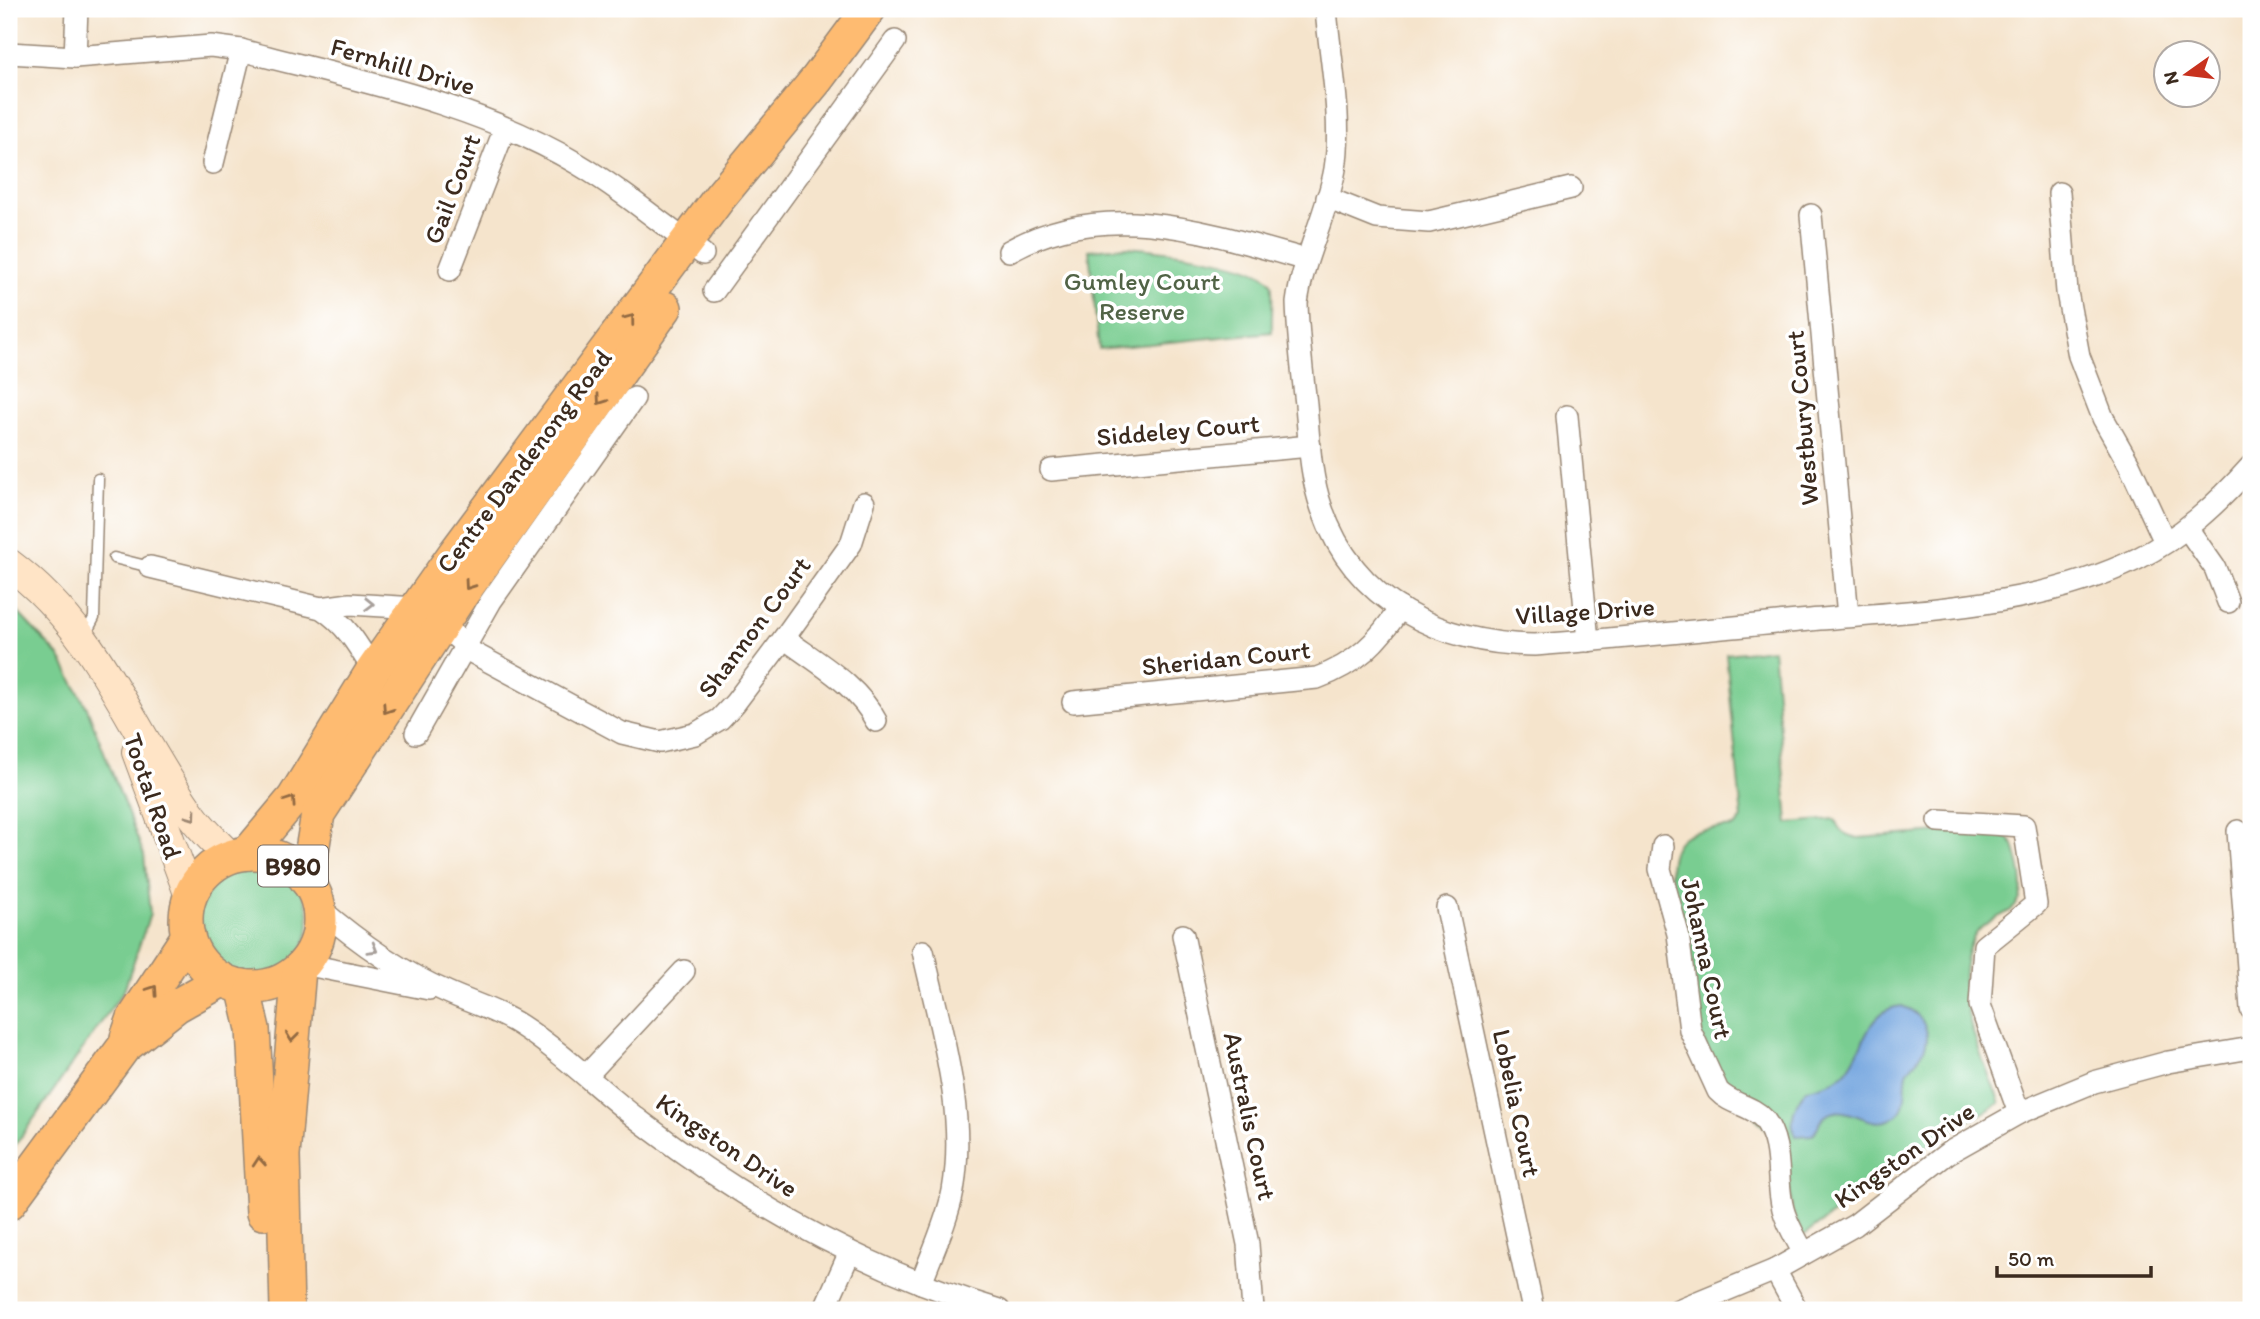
<svg xmlns="http://www.w3.org/2000/svg" width="2260" height="1319" viewBox="0 0 2260 1319" font-family="Itim,sans-serif">
<style>
.green{fill:#79cd91;stroke:#5a7c58;stroke-width:2}
.water{fill:#74a6df;stroke:#58687e;stroke-width:2}
.lines{fill:none;stroke-linecap:round;stroke-linejoin:round}
.lane-casing{stroke:#988775;stroke-width:13}
.street-casing{stroke:#988775;stroke-width:24}
.secondary-casing{stroke:#988775;stroke-width:32}
.primary-casing{stroke:#988775;stroke-width:36}
.lane{stroke:#fff;stroke-width:10}
.street{stroke:#fff;stroke-width:21}
.secondary{stroke:#ffe4c6;stroke-width:30}
.primary{stroke:#febb71;stroke-width:33}
.oneway{stroke:#936b43}
.oneway2{stroke:#a79f9a}
.oneway3{stroke:#9d8772}
.labels{text-anchor:middle;dominant-baseline:central;stroke-width:7;stroke-linejoin:round;paint-order:stroke}
.shield{fill:#fff;stroke:#766a62;stroke-width:2}
.shield-label{font-size:24px;font-weight:bold;fill:#3b2a1e}
.street-label{font-size:26px;fill:#3b2a1e;stroke:#fff}
.park-label{font-size:26px;fill:#516346;stroke:#fff}
</style>
<rect width="100%" height="100%" fill="#fff"/>
<filter id="ink" filterUnits="userSpaceOnUse"><feTurbulence type="fractalNoise" baseFrequency=".0143" numOctaves="2"/><feDisplacementMap in="SourceGraphic" scale="14" xChannelSelector="R" yChannelSelector="G"/><feConvolveMatrix kernelMatrix="1 2 1 2 8 2 1 2 1" color-interpolation-filters="sRGB"/></filter>
<filter id="wash" filterUnits="userSpaceOnUse"><feTurbulence type="fractalNoise" baseFrequency=".00686" numOctaves="4" result="noise"/><feDisplacementMap in="SourceGraphic" scale="28" xChannelSelector="R" yChannelSelector="G"/><feGaussianBlur stdDeviation="1.57" result="paint"/><feColorMatrix in="noise" values="0 0 0 0 0 0 0 0 0 0 0 0 0 0 0 0 0 1.4 0 .05"/><feComposite in="paint" operator="in"/></filter>
<g filter="url(#wash)">
<rect width="100%" height="100%" fill="#f5e4cc"/>
<!-- green -->
<g class="green">
<path d="M1126 247C1152 249 1260 260 1271 283 1274 291 1271 321 1272 332L1099 349 1089 250Z"/>
<polygon points="9,603 60,657 87,708 144,855 150,914 124,990 9,1154"/>
<path d="M1773 649 1788 823 1835 819C1839 832 1845 835 1858 838L1983 829 2008 838 2014 845C2042 934 1989 899 1971 943 1949 993 1982 1056 2000 1103L1938 1139 1803 1236 1792 1211 1785 1148 1726 1088 1697 1028 1670 879C1668 828 1694 831 1735 827L1742 819 1726 654Z"/>
<circle cx="253" cy="921" r="56"/>
</g>
<!-- water -->
<path class="water" d="M1902 1006C1924 1014 1935 1035 1920 1056 1916 1061 1909 1067 1907 1073 1903 1090 1911 1111 1889 1120 1867 1129 1843 1099 1823 1118 1818 1123 1818 1130 1812 1135L1796 1136C1788 1121 1795 1104 1805 1091 1818 1084 1833 1085 1844 1073 1866 1051 1864 1009 1902 1006Z"/>
</g>
<g filter="url(#ink)">
<g class="lines">
<!-- lane casing -->
<g class="lane-casing">
<g id="lane">
<polyline points="114,558 150,567"/>
<polyline points="84,637 94,618 98,479"/>
</g>
</g>
<!-- street casing -->
<g class="street-casing">
<g id="street">
<path d="M1326 9C1330 60 1343 118 1335 169 1327 215 1303 257 1297 303 1298 337 1302 370 1306 404 1309 439 1310 476 1322 509 1355 603 1441 644 1535 645 1627 638 1718 628 1810 620 1919 610 2037 608 2137 559 2182 537 2218 503 2251 466"/>
<path d="M9 53 75 57 211 46 241 50C355 80 476 103 578 164 622 190 662 224 703 254"/>
<polyline points="75,57 77,9"/>
<polyline points="213,163 241,50"/>
<polyline points="2059,193 2067,292 2079,356 2103,418 2129,464 2165,542"/>
<polyline points="1327,198 1377,218 1429,222 1571,188"/>
<polyline points="1811,215 1848,616"/>
<path d="M1009 251C1105 197 1208 232 1306 260"/>
<polyline points="450,270 505,128"/>
<polyline points="714,291 895,41"/>
<polyline points="1567,416 1588,641"/>
<polyline points="1051,470 1310,446"/>
<polyline points="2187,528 2215,568 2228,602"/>
<path d="M150 567 321 608C346 624 358 645 373 670"/>
<polyline points="321,608 350,604 417,608"/>
<path d="M429 634C443 631 459 632 464 648L622 733 660 742 695 734 720 719 735 703 784 638 851 544 864 503"/>
<path d="M784 638C817 663 857 684 876 721"/>
<path d="M1073 702 1317 678C1356 664 1378 642 1400 608"/>
<polyline points="416,733 491,601 634,398"/>
<polyline points="1939,821 2024,826 2036,904 1984,946 1980,1005 2019,1113"/>
<polyline points="2238,831 2251,1009"/>
<path d="M1663 846 1660 869 1678 934 1690 1030 1718 1091C1731 1105 1752 1105 1764 1119 1784 1146 1775 1179 1783 1209 1787 1224 1796 1239 1804 1253"/>
<path d="M319 908C356 940 401 972 447 992 471 1003 497 1010 520 1025 565 1054 601 1092 644 1124 751 1206 870 1271 999 1310"/>
<polyline points="1447,908 1533,1310"/>
<polyline points="1183,935 1248,1244 1253,1310"/>
<polyline points="303,964 429,989"/>
<polyline points="587,1075 684,971"/>
<polyline points="1775,1270 1797,1310"/>
<path d="M921 1283C932 1253 947 1222 953 1191 967 1111 940 1028 923 951"/>
<polyline points="824,1310 850,1252"/>
<polyline points="1678,1310 1775,1270 1855,1225 1948,1153 2019,1113 2094,1082 2168,1062 2251,1048"/>
</g>
</g>
<!-- secondary casing -->
<g class="secondary-casing">
<g id="secondary">
<path d="M9 564C100 632 127 724 190 813 202 830 216 842 230 857"/>
<polyline points="137,752 190,896"/>
</g>
</g>
<!-- primary casing -->
<g class="primary-casing">
<g id="primary">
<circle cx="253" cy="920" r="67"/>
<polyline points="248,853 294,798 373,670 455,553 719,198 817,79 869,9"/>
<polyline points="307,881 318,814 457,601 665,308"/>
<polyline points="243,986 253,1029 263,1213"/>
<polyline points="127,1038 134,1018 188,936"/>
<polyline points="9,1203 124,1047 176,1006 222,980"/>
<polyline points="287,1310 283,1156 299,969"/>
</g>
</g>
<!-- lane -->
<use href="#lane" class="lane"/>
<!-- street -->
<use href="#street" class="street"/>
<!-- secondary -->
<use href="#secondary" class="secondary"/>
<!-- primary -->
<use href="#primary" class="primary"/>
</g>
<!-- one-way arrows -->
<defs><path id="oneway-chevron" d="M-2-3.5L2.5 0L-2 3.5" fill="none" stroke-width="1.6" stroke-linecap="round" stroke-linejoin="round" transform="scale(1.75)"/></defs>
<g class="oneway">
<use href="#oneway-chevron" transform="translate(630 319) rotate(-53)"/>
<use href="#oneway-chevron" transform="translate(601 400) rotate(125)"/>
<use href="#oneway-chevron" transform="translate(469 585) rotate(125)"/>
<use href="#oneway-chevron" transform="translate(387 709) rotate(123)"/>
<use href="#oneway-chevron" transform="translate(291 801) rotate(-56)"/>
<use href="#oneway-chevron" transform="translate(153 990) rotate(-56)"/>
<use href="#oneway-chevron" transform="translate(292 1037) rotate(97)"/>
<use href="#oneway-chevron" transform="translate(259 1162) rotate(-95)"/>
</g>
<g class="oneway2">
<use href="#oneway-chevron" transform="translate(369 604) rotate(1)"/>
<use href="#oneway-chevron" transform="translate(373 949) rotate(31)"/>
</g>
<use class="oneway3" href="#oneway-chevron" transform="translate(192 816) rotate(54)"/>
</g>
<g class="labels">
<!-- shield labels -->
<rect class="shield" x="258" y="845.5" width="70" height="41" rx="5"/>
<g class="shield-label">
<text x="293" y="866">B980</text>
</g>
<!-- street labels -->
<g class="street-label">
<text transform="translate(403 66) rotate(16)">Fernhill Drive</text>
<text transform="translate(452 189) rotate(-69)">Gail Court</text>
<text transform="translate(1802 418) rotate(-95)">Westbury Court</text>
<text transform="translate(1178 430) rotate(-5)">Siddeley Court</text>
<text transform="translate(524 461) rotate(-53)">Centre Dandenong Road</text>
<text transform="translate(1585 611) rotate(-4)">Village Drive</text>
<text transform="translate(754 627) rotate(-53)">Shannon Court</text>
<text transform="translate(1226 658) rotate(-6)">Sheridan Court</text>
<text transform="translate(153 796) rotate(71)">Tootal Road</text>
<text transform="translate(1707 958) rotate(78)">Johanna Court</text>
<text transform="translate(1517 1103) rotate(78)">Lobelia Court</text>
<text transform="translate(1250 1116) rotate(78)">Australis Court</text>
<text transform="translate(727 1145) rotate(34)">Kingston Drive</text>
<text transform="translate(1904 1155) rotate(-35)">Kingston Drive</text>
</g>
<!-- park labels -->
<g class="park-label">
<text x="1142" y="281">Gumley Court<tspan x="1142" dy="30">Reserve</tspan></text>
</g>
</g>
<!-- margin -->
<rect width="2260" height="1319" fill="none" stroke="#fff" stroke-width="35"/>
<!-- north arrow -->
<g transform="translate(2187 74) rotate(256)"><circle r="33" fill="#ffffff" stroke="#b1aaa5" stroke-width="2"/>
<path d="M0-5L12 26L0 18L-12 26Z" fill="#c8321e"/>
<text y="-10" font-size="19" font-weight="bold" text-anchor="middle" fill="#3b2a1e">N</text>
</g>
<!-- scale -->
<path d="M1997 1266v10h154v-10" fill="none" stroke="#3b2a1e" stroke-width="3.5"/>
<text x="2008" y="1266" font-size="21" fill="#3b2a1e" stroke="#ffffff" stroke-width="5" paint-order="stroke">50 m</text>
</svg>
